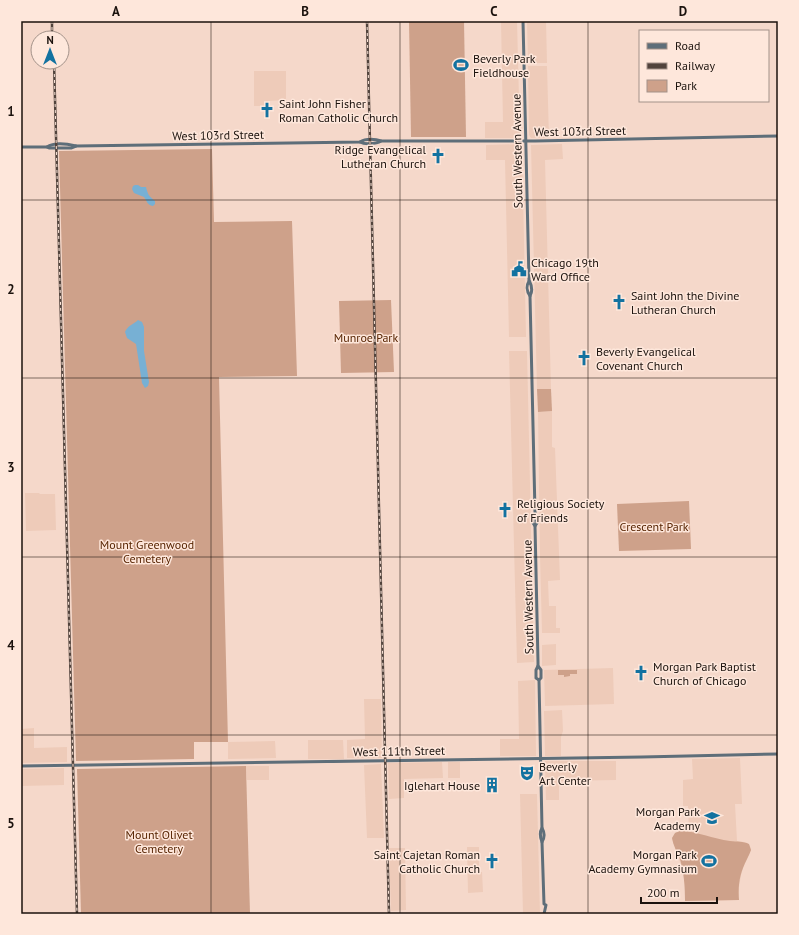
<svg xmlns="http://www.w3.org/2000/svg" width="799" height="935" viewBox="0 0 799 935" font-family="'PT Sans',sans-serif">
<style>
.built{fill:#eecbb9}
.green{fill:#cea18a}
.water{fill:#77b0d4}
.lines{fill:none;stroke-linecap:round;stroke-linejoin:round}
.secondary{stroke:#5e6e79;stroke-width:3}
.rail-casing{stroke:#51433c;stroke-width:2.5}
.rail{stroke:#fee7db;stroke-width:1;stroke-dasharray:3;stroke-linecap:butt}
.grid{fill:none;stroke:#1b120d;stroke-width:1;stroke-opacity:0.55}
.labels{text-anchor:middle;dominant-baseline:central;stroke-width:3;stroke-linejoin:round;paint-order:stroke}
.poi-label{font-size:12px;fill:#1b120d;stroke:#fee7db;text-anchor:start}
.street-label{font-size:12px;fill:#1b120d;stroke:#fee7db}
.park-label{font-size:12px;fill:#572402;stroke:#fee7db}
.neatline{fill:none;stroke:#1b120d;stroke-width:1.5}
.grid-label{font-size:13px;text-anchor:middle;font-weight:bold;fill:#1b120d}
</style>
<rect width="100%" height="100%" fill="#f5d8ca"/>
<!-- built -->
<g class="built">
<polygon points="501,21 517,21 520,138 485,138 485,122 503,122"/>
<polygon points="527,21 546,21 547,63 528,63"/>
<polygon points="528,66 547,66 549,138 531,138 529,135"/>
<polygon points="254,71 286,71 286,100 268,101 268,106 254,106"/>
<polygon points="522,144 526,337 509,337 505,160 486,160 486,145"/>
<polygon points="562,144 563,159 545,160 551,389 537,389 531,145"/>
<polygon points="509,351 527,351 534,662 517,663"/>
<polygon points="552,411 552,447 555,448 560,580 548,581 549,606 556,606 556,628 560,628 560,633 542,633 540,555 538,412"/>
<polygon points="25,493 39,493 40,494 55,494 56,530 26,531"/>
<polygon points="556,644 556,665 542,666 542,645"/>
<polygon points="613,668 614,704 545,706 544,670"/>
<polygon points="535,680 536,756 500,756 500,739 519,739 518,681"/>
<polygon points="364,699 381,699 382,758 347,758 347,740 365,739"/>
<polygon points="562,710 563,731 561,737 561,756 545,756 544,711"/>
<polygon points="34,728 34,748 67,747 67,762 21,763 21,729"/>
<polygon points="308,740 343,740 344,759 308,759"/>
<polygon points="275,741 276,758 228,759 228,742"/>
<polygon points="740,758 742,804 735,804 737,841 744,842 747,843 750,846 751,850 743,868 741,875 739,887 739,900 685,901 685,885 684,877 680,862 672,839 674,835 676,832 680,831 689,832 688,806 683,806 683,780 693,779 692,759"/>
<polygon points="545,761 616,761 616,780 559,781 559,800 546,800"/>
<polygon points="442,762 443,778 404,779 404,798 389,799 388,763"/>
<rect x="448" y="762" width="12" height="16"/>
<polygon points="381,764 384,838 367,838 364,765"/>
<polygon points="246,766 269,766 269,780 247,780"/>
<polygon points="64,768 64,785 21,786 21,769"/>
<polygon points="520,794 537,794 540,914 523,914"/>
<polygon points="467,847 479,847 479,872 482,872 483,892 468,893"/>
<polygon points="389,848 405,848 406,910 391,911"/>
</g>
<!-- green -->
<g class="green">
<polygon points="409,21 464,21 466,137 411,137"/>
<polygon points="212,149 214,222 292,221 297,376 219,377 228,742 194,742 194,759 76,761 59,151"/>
<polygon points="391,300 394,372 341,373 339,301"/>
<polygon points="537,389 551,389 552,411 538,412"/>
<polygon points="689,501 691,549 619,551 617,504"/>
<polygon points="558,670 577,670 577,674 570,674 570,676 564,677 564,675 558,675"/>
<polygon points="246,766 250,914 81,914 77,769"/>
<path d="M680 831C697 831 713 839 730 841 737 842 743 841 749 844L751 850C749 856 745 862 743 868 739 878 738 889 739 900L685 901C685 886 684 873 680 859 677 852 673 845 672 838L675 833Z"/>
</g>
<!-- water -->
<g class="water">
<path d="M135 185H138L141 187H146C148 195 149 196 155 201V204L153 206C147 205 147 201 144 197L134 193 132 189 133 186Z"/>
<path d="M138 320 142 322 144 327V351L149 382 148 386 145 388 142 383 136 344 127 338 125 332C127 326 134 324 138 320Z"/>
</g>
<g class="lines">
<!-- secondary -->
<g class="secondary">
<path d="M523 21 529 280C532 286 533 291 530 296L535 512 537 523 535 526 538 662V666L541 670V678L539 680 542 828C545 833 545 837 542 842L544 904 546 905 544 914"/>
<path d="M360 142C365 145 376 144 381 141"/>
<polyline points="21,147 47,147 49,148 71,148 76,146"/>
<path d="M47 147C54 142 68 144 76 146L360 142C366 138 376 139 381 141H535L778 136"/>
<path d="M529 281C526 286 526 290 530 296"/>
<polyline points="535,515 533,517 533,523 535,526"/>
<polyline points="538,666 536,670 536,678 539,680"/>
<polyline points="21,766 642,757 778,754"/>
<path d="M542 828C539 833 540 837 542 842"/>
</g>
<!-- rail casing -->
<g class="rail-casing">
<g id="rail">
<polyline points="52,21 52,38"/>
<polyline points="367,21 389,914"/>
<polyline points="54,62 77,914"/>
</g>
</g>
<!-- rail -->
<use href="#rail" class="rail"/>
</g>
<!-- grid -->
<path class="grid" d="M211 21V914M400 21V914M588 21V914M21 200H778M21 378H778M21 557H778M21 735H778"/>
<!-- icons -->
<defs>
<g id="stadium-bare" transform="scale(1.2)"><path d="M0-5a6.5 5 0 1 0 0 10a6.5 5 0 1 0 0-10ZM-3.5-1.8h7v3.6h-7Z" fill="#1372a0" stroke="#fee7db" stroke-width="2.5" paint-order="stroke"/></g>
<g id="church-bare" transform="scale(1.2)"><path d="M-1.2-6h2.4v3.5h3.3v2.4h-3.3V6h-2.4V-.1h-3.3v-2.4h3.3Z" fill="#1372a0" stroke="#fee7db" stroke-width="2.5" paint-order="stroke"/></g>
<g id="civic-bare" transform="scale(1.2)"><path d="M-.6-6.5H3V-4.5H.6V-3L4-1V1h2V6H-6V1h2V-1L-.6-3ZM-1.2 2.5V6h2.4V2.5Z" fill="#1372a0" stroke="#fee7db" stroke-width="2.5" paint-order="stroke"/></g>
<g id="theatre-bare" transform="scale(1.2)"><path d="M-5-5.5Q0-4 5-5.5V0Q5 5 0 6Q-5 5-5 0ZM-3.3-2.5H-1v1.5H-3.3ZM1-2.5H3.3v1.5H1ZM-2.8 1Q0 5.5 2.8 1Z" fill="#1372a0" stroke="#fee7db" stroke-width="2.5" paint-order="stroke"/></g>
<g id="building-bare" transform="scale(1.2)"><path d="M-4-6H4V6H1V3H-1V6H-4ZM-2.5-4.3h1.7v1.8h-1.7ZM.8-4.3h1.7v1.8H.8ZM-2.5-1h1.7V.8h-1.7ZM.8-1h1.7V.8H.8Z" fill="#1372a0" stroke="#fee7db" stroke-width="2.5" paint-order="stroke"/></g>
<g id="school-bare" transform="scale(1.2)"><path d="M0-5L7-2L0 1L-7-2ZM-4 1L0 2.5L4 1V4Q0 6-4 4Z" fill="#1372a0" stroke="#fee7db" stroke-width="2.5" paint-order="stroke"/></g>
</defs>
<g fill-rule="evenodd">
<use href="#stadium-bare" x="461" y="65"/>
<use href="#church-bare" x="267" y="110"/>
<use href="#church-bare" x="438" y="156"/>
<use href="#civic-bare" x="519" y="269"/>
<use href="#church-bare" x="619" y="302"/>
<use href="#church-bare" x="584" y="358"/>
<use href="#church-bare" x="505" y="510"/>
<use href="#church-bare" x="641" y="673"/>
<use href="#theatre-bare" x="527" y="773"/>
<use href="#building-bare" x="492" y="785"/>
<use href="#school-bare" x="712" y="818"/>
<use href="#church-bare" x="492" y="861"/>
<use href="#stadium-bare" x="709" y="861"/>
</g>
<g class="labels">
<!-- poi labels -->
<g class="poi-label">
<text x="473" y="58">Beverly Park<tspan x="473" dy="14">Fieldhouse</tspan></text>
<text x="279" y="103">Saint John Fisher<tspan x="279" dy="14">Roman Catholic Church</tspan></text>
<text x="426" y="149" text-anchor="end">Ridge Evangelical<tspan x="426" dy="14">Lutheran Church</tspan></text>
<text x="531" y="262">Chicago 19th<tspan x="531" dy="14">Ward Office</tspan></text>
<text x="631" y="295">Saint John the Divine<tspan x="631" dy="14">Lutheran Church</tspan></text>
<text x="596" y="351">Beverly Evangelical<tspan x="596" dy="14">Covenant Church</tspan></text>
<text x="517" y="503">Religious Society<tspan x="517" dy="14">of Friends</tspan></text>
<text x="653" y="666">Morgan Park Baptist<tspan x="653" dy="14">Church of Chicago</tspan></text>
<text x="539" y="766">Beverly<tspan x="539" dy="14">Art Center</tspan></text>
<text x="480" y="785" text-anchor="end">Iglehart House</text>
<text x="700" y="811" text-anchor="end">Morgan Park<tspan x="700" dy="14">Academy</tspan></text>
<text x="480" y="854" text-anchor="end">Saint Cajetan Roman<tspan x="480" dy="14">Catholic Church</tspan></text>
<text x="697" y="854" text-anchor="end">Morgan Park<tspan x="697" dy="14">Academy Gymnasium</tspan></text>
</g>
<!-- street labels -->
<g class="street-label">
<text transform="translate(580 131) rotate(-1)">West 103rd Street</text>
<text transform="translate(218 135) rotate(-1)">West 103rd Street</text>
<text transform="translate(517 151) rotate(-91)">South Western Avenue</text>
<text transform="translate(528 597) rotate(-91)">South Western Avenue</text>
<text transform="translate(399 751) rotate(-1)">West 111th Street</text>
</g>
<!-- park labels -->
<g class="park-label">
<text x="366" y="337">Munroe Park</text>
<text x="654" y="526">Crescent Park</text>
<text x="147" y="544">Mount Greenwood<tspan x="147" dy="14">Cemetery</tspan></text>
<text x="159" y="834">Mount Olivet<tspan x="159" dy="14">Cemetery</tspan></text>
</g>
</g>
<!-- border -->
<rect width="799" height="935" fill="none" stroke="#fee7db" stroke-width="44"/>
<!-- legend -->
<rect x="639" y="30" width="130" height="72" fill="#fee7db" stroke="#a39289"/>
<rect x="647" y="43" width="20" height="6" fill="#5e6e79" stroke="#a39289"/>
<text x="675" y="50" font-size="12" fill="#1b120d">Road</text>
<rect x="647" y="63" width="20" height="6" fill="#51433c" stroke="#a39289"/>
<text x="675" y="70" font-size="12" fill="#1b120d">Railway</text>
<rect x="647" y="80" width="20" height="12" fill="#cea18a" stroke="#a39289"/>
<text x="675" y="90" font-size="12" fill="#1b120d">Park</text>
<!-- north arrow -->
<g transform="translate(50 50)"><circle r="19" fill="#fee7db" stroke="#a39289"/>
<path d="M0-3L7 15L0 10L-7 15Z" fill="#1372a0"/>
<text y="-6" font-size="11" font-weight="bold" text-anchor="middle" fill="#1b120d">N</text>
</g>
<!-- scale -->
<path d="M641 897v6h76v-6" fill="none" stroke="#1b120d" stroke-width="2"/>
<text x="647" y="897" font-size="12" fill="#1b120d" stroke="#fee7db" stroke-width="3" paint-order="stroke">200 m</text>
<rect x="22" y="22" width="755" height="891" class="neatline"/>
<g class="grid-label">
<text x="116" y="16">A</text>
<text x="305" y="16">B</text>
<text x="494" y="16">C</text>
<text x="683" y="16">D</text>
<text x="11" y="116">1</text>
<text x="11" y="294">2</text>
<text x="11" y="472">3</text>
<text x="11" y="650">4</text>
<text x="11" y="828">5</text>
</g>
</svg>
